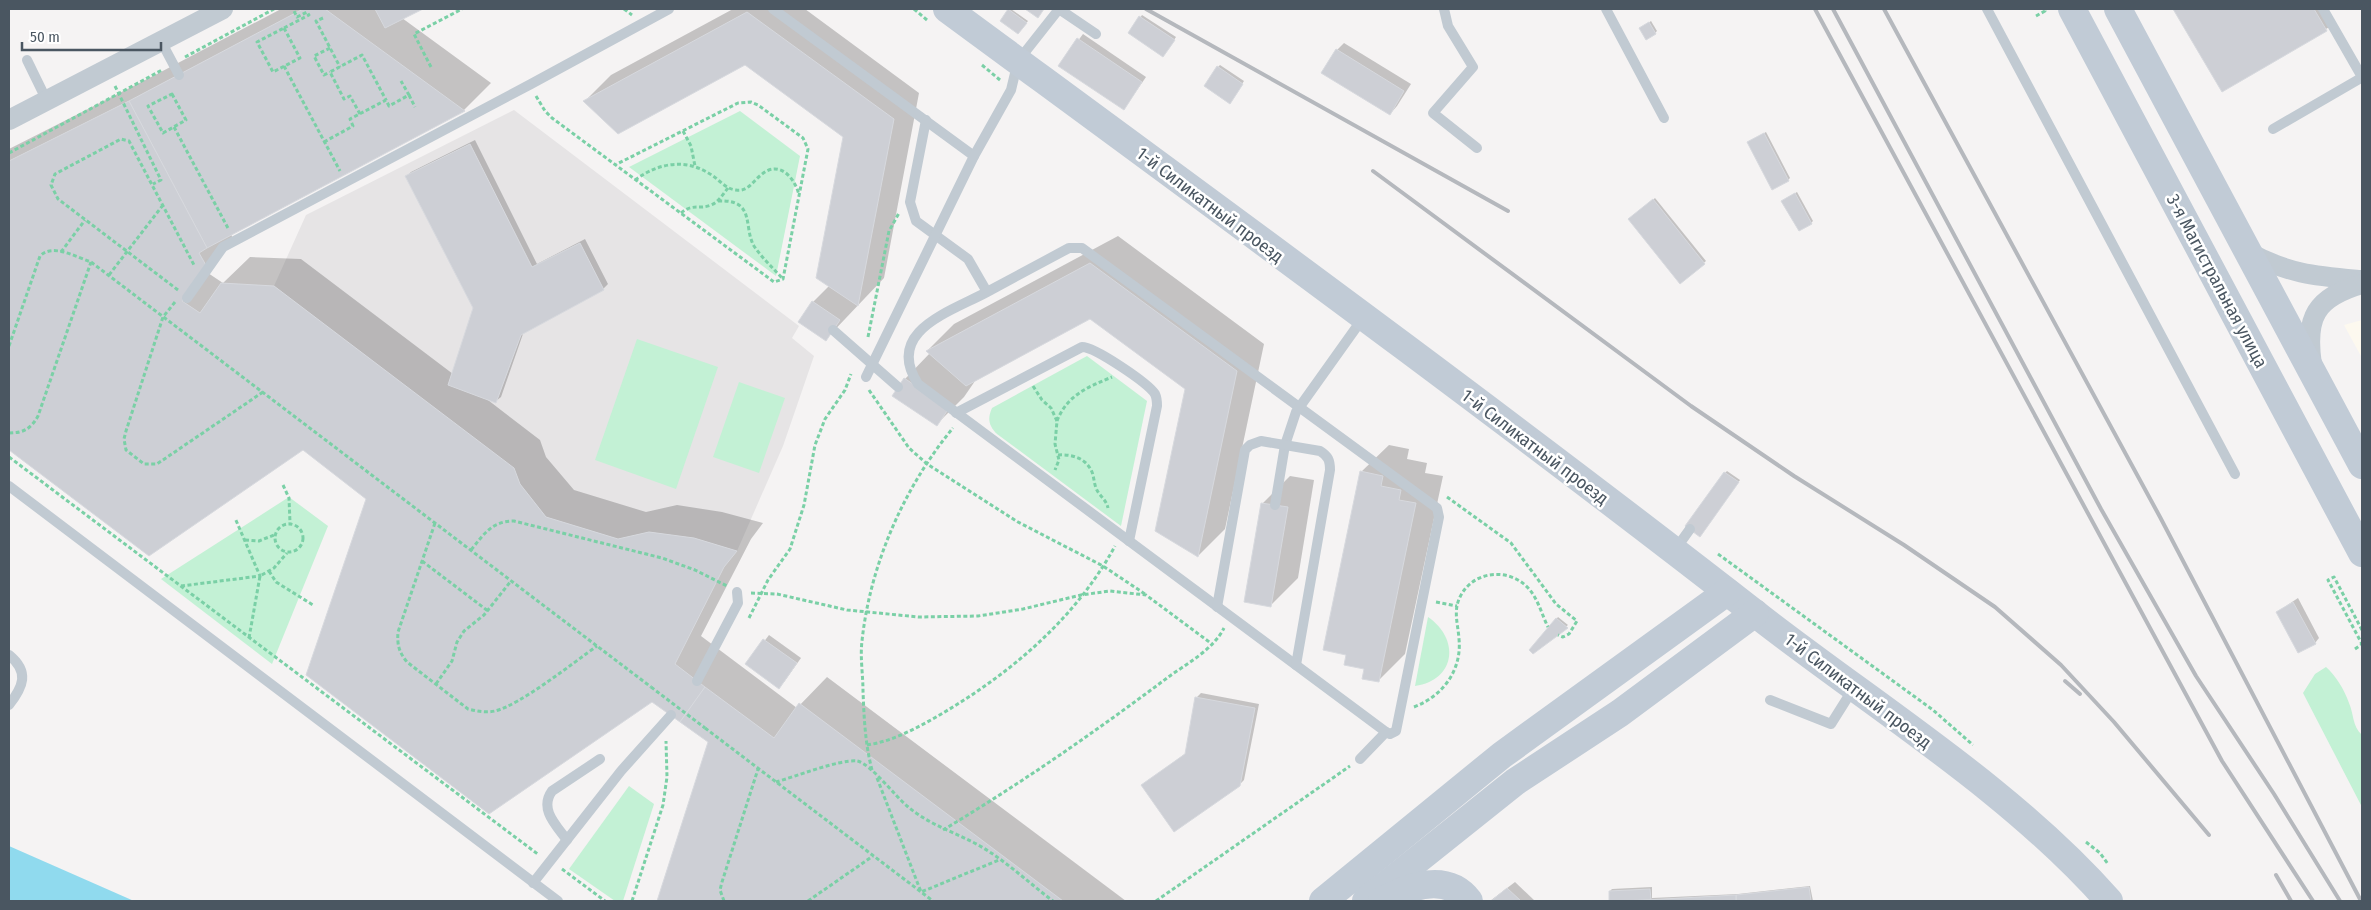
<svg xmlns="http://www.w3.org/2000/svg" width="2371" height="910" viewBox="0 0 2371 910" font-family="'Fira Sans Condensed',sans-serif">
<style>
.commercial{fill:#fdf9ef}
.education{fill:#e6e4e5}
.green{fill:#c3f1d5}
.water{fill:#90daee}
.shadow{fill:#0003}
.building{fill:#cdcfd5;stroke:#d7d9de}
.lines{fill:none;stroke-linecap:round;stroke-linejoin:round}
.path{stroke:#7ad0a6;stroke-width:3;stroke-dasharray:4 2.5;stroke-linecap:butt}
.lane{stroke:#c1cad2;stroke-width:10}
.street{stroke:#c1cad2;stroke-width:20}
.secondary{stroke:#c1cbd6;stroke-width:28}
.rail{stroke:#b5b8bd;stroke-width:4}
.path-bridge{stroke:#7ad0a6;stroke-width:3;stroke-dasharray:4 2.5;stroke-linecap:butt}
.labels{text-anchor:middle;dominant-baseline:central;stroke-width:5;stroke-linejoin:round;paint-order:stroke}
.street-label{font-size:18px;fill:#4a5661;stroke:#fff}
</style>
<rect width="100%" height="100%" fill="#f5f3f3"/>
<!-- commercial -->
<polygon class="commercial" points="2362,320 2362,358 2344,325"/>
<!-- education -->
<polygon class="education" points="514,110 799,326 792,338 814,356 783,446 737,551 694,538 649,532 618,539 546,517 520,484 513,468 274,286 306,215"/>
<!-- green -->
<g class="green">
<polygon points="740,111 800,156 776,276 629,167"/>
<polygon points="637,339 718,367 676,489 595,460"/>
<path d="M1087 356 1147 401 1121 526 997 434C989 426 987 419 992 408Z"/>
<polygon points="739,382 785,398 759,473 713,457"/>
<polygon points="289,497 328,526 272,664 161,579"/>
<path d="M1428 617C1460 639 1456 680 1415 686Z"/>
<path d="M2326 667C2336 676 2344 689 2349 703 2354 714 2352 726 2362 735V807L2303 693 2315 674Z"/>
<polygon points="629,786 654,804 623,901 615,901 569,869"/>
</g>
<!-- water -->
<polygon class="water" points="9,846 134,901 9,901"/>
<!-- shadow -->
<g class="shadow">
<polygon points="281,9 420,9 402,18 491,83 464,110 231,234 233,239 208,273 223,283 250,257 301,259 453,374 475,308 407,176 411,172 475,140 537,264 585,239 608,284 603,289 524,331 501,397 496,401 484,397 540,440 546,457 574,490 646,512 677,505 722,512 763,523 751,539 701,636 797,708 827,677 1126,901 658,901 709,741 368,499 303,449 149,555 9,449 9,149 157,74"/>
<polygon points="733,9 805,9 919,93 884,278 826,339 813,302 830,285 844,137 745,63 585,101 611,75"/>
<polygon points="1011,9 1028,21 1020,31 1009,10"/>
<polygon points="2175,9 2321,9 2331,26 2222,90"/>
<polygon points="1142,15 1176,37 1165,53 1130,33"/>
<polygon points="1651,21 1657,31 1655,33 1641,28"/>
<polygon points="1083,34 1146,77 1128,103 1060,65"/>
<polygon points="1344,43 1411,84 1397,106 1390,114 1337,50"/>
<polygon points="1220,65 1244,81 1231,100 1218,67"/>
<polygon points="1766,132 1790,178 1788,180 1748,142"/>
<polygon points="1797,192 1813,221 1811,223 1785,199"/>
<polygon points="1655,198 1706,261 1681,282 1630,220"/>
<polygon points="1118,236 1264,344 1225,529 1198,556 1156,530 1186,389 1090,318 975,381 964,397 937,424 905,379 930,353 927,351 954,324"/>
<polygon points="1389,445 1409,449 1407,459 1427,463 1425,473 1443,476 1405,654 1378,681 1347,654 1361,472"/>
<polygon points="1727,471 1740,480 1702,533 1725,473"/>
<polygon points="1290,476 1314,480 1298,578 1271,605 1263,503"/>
<polygon points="2298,598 2319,638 2315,643 2277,612"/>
<polygon points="1558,617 1568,625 1533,652 1531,650"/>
<polygon points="769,635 801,658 784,682 747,664"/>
<polygon points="1201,693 1259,704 1244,780 1239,785 1143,785 1186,753 1196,698"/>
<polygon points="1515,882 1535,901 1490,901"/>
<polygon points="1810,886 1813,901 1611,901 1610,891 1612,889 1652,887 1652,898 1738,894"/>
</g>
<!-- building -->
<g class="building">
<polygon points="303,9 325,9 465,111 207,248 129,101"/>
<polygon points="375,9 423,9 385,28"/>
<polygon points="1008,9 1027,23 1018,34 1000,21"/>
<polygon points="1025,9 1044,9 1038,18"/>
<polygon points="2173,9 2314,9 2327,31 2222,92"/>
<polygon points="747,12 894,119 858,306 816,278 843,137 745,65 618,134 583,101"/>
<polygon points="1139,16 1175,40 1163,57 1128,33"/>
<polygon points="1649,22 1656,34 1646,40 1639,28"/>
<polygon points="1077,38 1142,82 1124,110 1058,66"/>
<polygon points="1336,49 1404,91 1390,115 1321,73"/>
<polygon points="1217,66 1243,84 1230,104 1204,86"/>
<polygon points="129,101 207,248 199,253 207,267 182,301 200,313 221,283 274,286 514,468 520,484 546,517 618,539 649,532 694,538 737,551 724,567 675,664 705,687 680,722 652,702 489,814 306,675 366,499 303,450 149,556 9,450 9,161"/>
<polygon points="1764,133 1789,181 1772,190 1747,142"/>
<polygon points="470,144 532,267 580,243 604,290 521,335 496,403 448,385 473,308 405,176"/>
<polygon points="1795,193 1812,224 1799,231 1781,201"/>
<polygon points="1653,199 1705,264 1680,284 1628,219"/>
<polygon points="1090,263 1237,371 1198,557 1155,531 1185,389 1090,319 966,386 926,351"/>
<polygon points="812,301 840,320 826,341 798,322"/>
<polygon points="904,378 949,408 937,426 892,396"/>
<polygon points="1360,471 1383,476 1381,486 1401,490 1399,500 1416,503 1379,682 1362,679 1364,669 1344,665 1346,655 1323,650"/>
<polygon points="1724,472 1739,482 1700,537 1685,526"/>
<polygon points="1261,503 1288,507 1271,607 1244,602"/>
<polygon points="2293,602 2316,644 2298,653 2276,612"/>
<polygon points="1556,618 1568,628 1533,654 1529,650"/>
<polygon points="763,639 797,663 779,689 745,664"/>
<polygon points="705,687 774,738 799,703 1063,901 657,901 708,742 680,722"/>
<polygon points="1195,697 1255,708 1240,786 1174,832 1141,785 1185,754"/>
<polygon points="1809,887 1811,901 1736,901 1736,895"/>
<polygon points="1507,888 1521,901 1491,901"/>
<polygon points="1650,889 1651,900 1609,901 1609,891"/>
<polygon points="1736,895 1736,901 1627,901"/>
</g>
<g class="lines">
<!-- path -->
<g class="path">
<polyline points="624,9 632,15"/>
<polyline points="914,9 927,20"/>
<polyline points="2036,16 2045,11 2044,9"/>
<polyline points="323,18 316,21 340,67"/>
<polygon points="284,28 300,58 273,72 257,42"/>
<polyline points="284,28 309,15 307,12 297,17 293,9"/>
<polyline points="330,48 314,56 324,75 330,72"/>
<polyline points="185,57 274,9"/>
<polyline points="982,65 1000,80"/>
<polyline points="284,66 340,171"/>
<polyline points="431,67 414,34 462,9"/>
<polyline points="115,86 161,180 153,184"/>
<polygon points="172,94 186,120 163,133 148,106"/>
<polyline points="409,95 415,107"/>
<polyline points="536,96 545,111 552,118 770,279 774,282 783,279 808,149 803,138 758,105 751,102 738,103 615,165"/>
<polyline points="360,114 350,96 344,99 330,72 362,55 386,100"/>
<polyline points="174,127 229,230"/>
<polyline points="683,131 691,146 695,166"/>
<polyline points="324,142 353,126 350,119 386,100 389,106 409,95 401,81"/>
<polyline points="9,153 162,70"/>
<path d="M635 180C658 163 685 158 710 174 719 179 725 189 736 190 748 192 753 181 761 175 779 159 795 178 799 195"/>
<path d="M718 201C756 199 743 227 754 246 762 258 773 268 783 279"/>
<path d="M681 213C693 203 699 210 711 205 719 202 723 194 728 188"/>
<polyline points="61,252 85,220"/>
<polyline points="109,275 163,205"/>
<polyline points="178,290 58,199 51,185 55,174 121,139 129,141 194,265"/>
<polyline points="175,302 163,317 126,431 124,439 126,450 144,464 157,464 263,392"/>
<polyline points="868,337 889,231 899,213"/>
<path d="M9 346 40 256C53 243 76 257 91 262L651 687"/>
<polyline points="1033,386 1042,400 1051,408 1057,421 1055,444 1059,460 1055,470"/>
<polyline points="869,390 909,448 927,464 1018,522 1103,566 1145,594"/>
<path d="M1057 421C1067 395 1088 387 1112 377"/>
<path d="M9 433C23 433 31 429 38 416L91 262"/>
<path d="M1058 455C1072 454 1086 458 1092 472 1094 477 1094 483 1096 488 1099 496 1106 499 1108 508"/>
<polyline points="9,457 539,855"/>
<polyline points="283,485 289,498 290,523"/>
<polyline points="1447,497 1511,543 1556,604 1577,621 1569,634 1563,637 1558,635"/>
<path d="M435 523 398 632C397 645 399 652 407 662L468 709C477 711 486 713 495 711 520 705 573 663 597 646"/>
<circle cx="289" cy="538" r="14"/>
<polyline points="245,540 259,541 274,535"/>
<path d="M471 550C484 534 492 521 514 521L662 558 695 570 727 586"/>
<polyline points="1718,554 1933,710 1973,745"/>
<polyline points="422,561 488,611"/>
<polyline points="269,571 276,582 313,605"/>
<polyline points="181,586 260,576 235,518"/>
<polyline points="751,593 777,594 847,610 919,617 978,616 1023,609 1081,595 1110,591 1146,595 1212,644"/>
<polyline points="1436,602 1457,606"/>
<polyline points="749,618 768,580 790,549 804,505 815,445 825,419 845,390 851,374"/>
<polyline points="2362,630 2334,577 2328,580 2362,644"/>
<polyline points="249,638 260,576 274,568 287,553"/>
<polyline points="2355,649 2362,644"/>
<polyline points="436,684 452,661 457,642 464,631 484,615 511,581"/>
<path d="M1414 707C1443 696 1462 670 1459 639 1458 624 1453 611 1460 597 1473 570 1510 567 1529 589 1538 599 1542 615 1548 627"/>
<polyline points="705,728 933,901"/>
<path d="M867 745C894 741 919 727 943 713 1012 672 1076 618 1115 546"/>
<path d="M872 770C865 743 864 717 863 691 863 675 860 657 862 641 870 565 904 487 953 428"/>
<polyline points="877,778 921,892 999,860"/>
<path d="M776 782C794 777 840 759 857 761 870 763 895 796 907 806 929 825 955 832 980 846 1006 861 1029 883 1053 901"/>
<path d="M943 830C1020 784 1095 732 1167 678 1186 664 1213 650 1224 628"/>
<polyline points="2086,842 2100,853 2108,864"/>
<polyline points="562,869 605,901"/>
<polyline points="632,901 663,805 667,777 666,741"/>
<polyline points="724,901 720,890 722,882 758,769"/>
<polyline points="808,901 873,856"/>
<polyline points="1156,901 1350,766"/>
</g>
<!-- lane -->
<g class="lane">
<polyline points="773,9 974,156"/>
<polyline points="1444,9 1448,26 1473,67 1433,113 1477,148"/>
<polyline points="1606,9 1664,118"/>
<polyline points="1987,9 2235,474"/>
<polyline points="2323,9 2362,77"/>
<polyline points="161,41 179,75"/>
<polyline points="27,60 47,101"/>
<path d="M926 120 910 202 916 221 968 259 987 292 1069 248H1082L1437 508 1439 517 1396 731 1390 734 1386 732 918 384C884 331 950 312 987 292"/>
<polyline points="2273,129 2361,78"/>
<polyline points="187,298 223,247 531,84 669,9"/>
<polyline points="833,330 898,387"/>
<polyline points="866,377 974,156 1011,90 1018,61 1059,9 1096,34"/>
<path d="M956 413 1082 347C1095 347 1148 383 1155 394 1157 398 1157 402 1157 406L1129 541"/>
<polyline points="9,486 558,901"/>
<polyline points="1275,505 1285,445 1296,412 1363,318"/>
<polyline points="1675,550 1690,529"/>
<path d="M1217 607 1245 450 1250 445 1261 441 1320 451C1328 456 1330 460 1330 470L1296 665"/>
<path d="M9 655C30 672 23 687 9 705"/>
<polyline points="697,681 738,603 737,592"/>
<polyline points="1770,700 1831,724 1853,689"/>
<polyline points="1360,759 1386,732"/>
<path d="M567 840C556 825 539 809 552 791L600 759"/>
<polyline points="533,883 621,771 671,715"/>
</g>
<!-- street -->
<g class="street">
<polyline points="9,120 223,9"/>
<path d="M2248 252C2288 274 2316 276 2360 280"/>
<path d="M2312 365C2305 317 2315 298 2362 284"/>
</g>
<!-- secondary -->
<g class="secondary">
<path d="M947 9C1220 210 1494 410 1761 618 1877 708 2012 791 2109 901"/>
<polyline points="2072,9 2362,553"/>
<polyline points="2118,9 2362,465"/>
<polyline points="1323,901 1502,755 1727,592"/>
<polyline points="1366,901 1515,782 1620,713 1755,613"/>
<path d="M1382 901C1409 886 1447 872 1469 901"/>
</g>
<!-- rail -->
<g class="rail">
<polyline points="1146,9 1508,211"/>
<polyline points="1815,9 2222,761 2313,901"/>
<polyline points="1833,9 2101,509 2196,676 2274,794 2340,901"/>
<polyline points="1884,9 2160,517 2361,901"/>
<polyline points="1373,171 1691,406 1794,476 1904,545 1995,607 2061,665 2114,722 2209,835"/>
<polyline points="2065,681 2080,694"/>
<polyline points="2276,875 2291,901"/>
</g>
<!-- path-bridge -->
<polyline class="path-bridge" points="651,687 705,728"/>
</g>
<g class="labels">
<!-- street labels -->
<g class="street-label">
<text transform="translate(1210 205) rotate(37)">1-й Силикатный проезд</text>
<text transform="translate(2217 281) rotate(62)">3-я Магистральная улица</text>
<text transform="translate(1535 447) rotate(37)">1-й Силикатный проезд</text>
<text transform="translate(1858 691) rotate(37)">1-й Силикатный проезд</text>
</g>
</g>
<!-- border -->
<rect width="2371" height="910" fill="none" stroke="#4a5661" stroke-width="20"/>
<!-- scale -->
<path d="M22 42v8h139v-8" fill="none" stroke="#4a5661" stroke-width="2.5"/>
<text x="30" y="42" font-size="15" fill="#4a5661" stroke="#ffffff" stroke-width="4" paint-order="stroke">50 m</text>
</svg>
